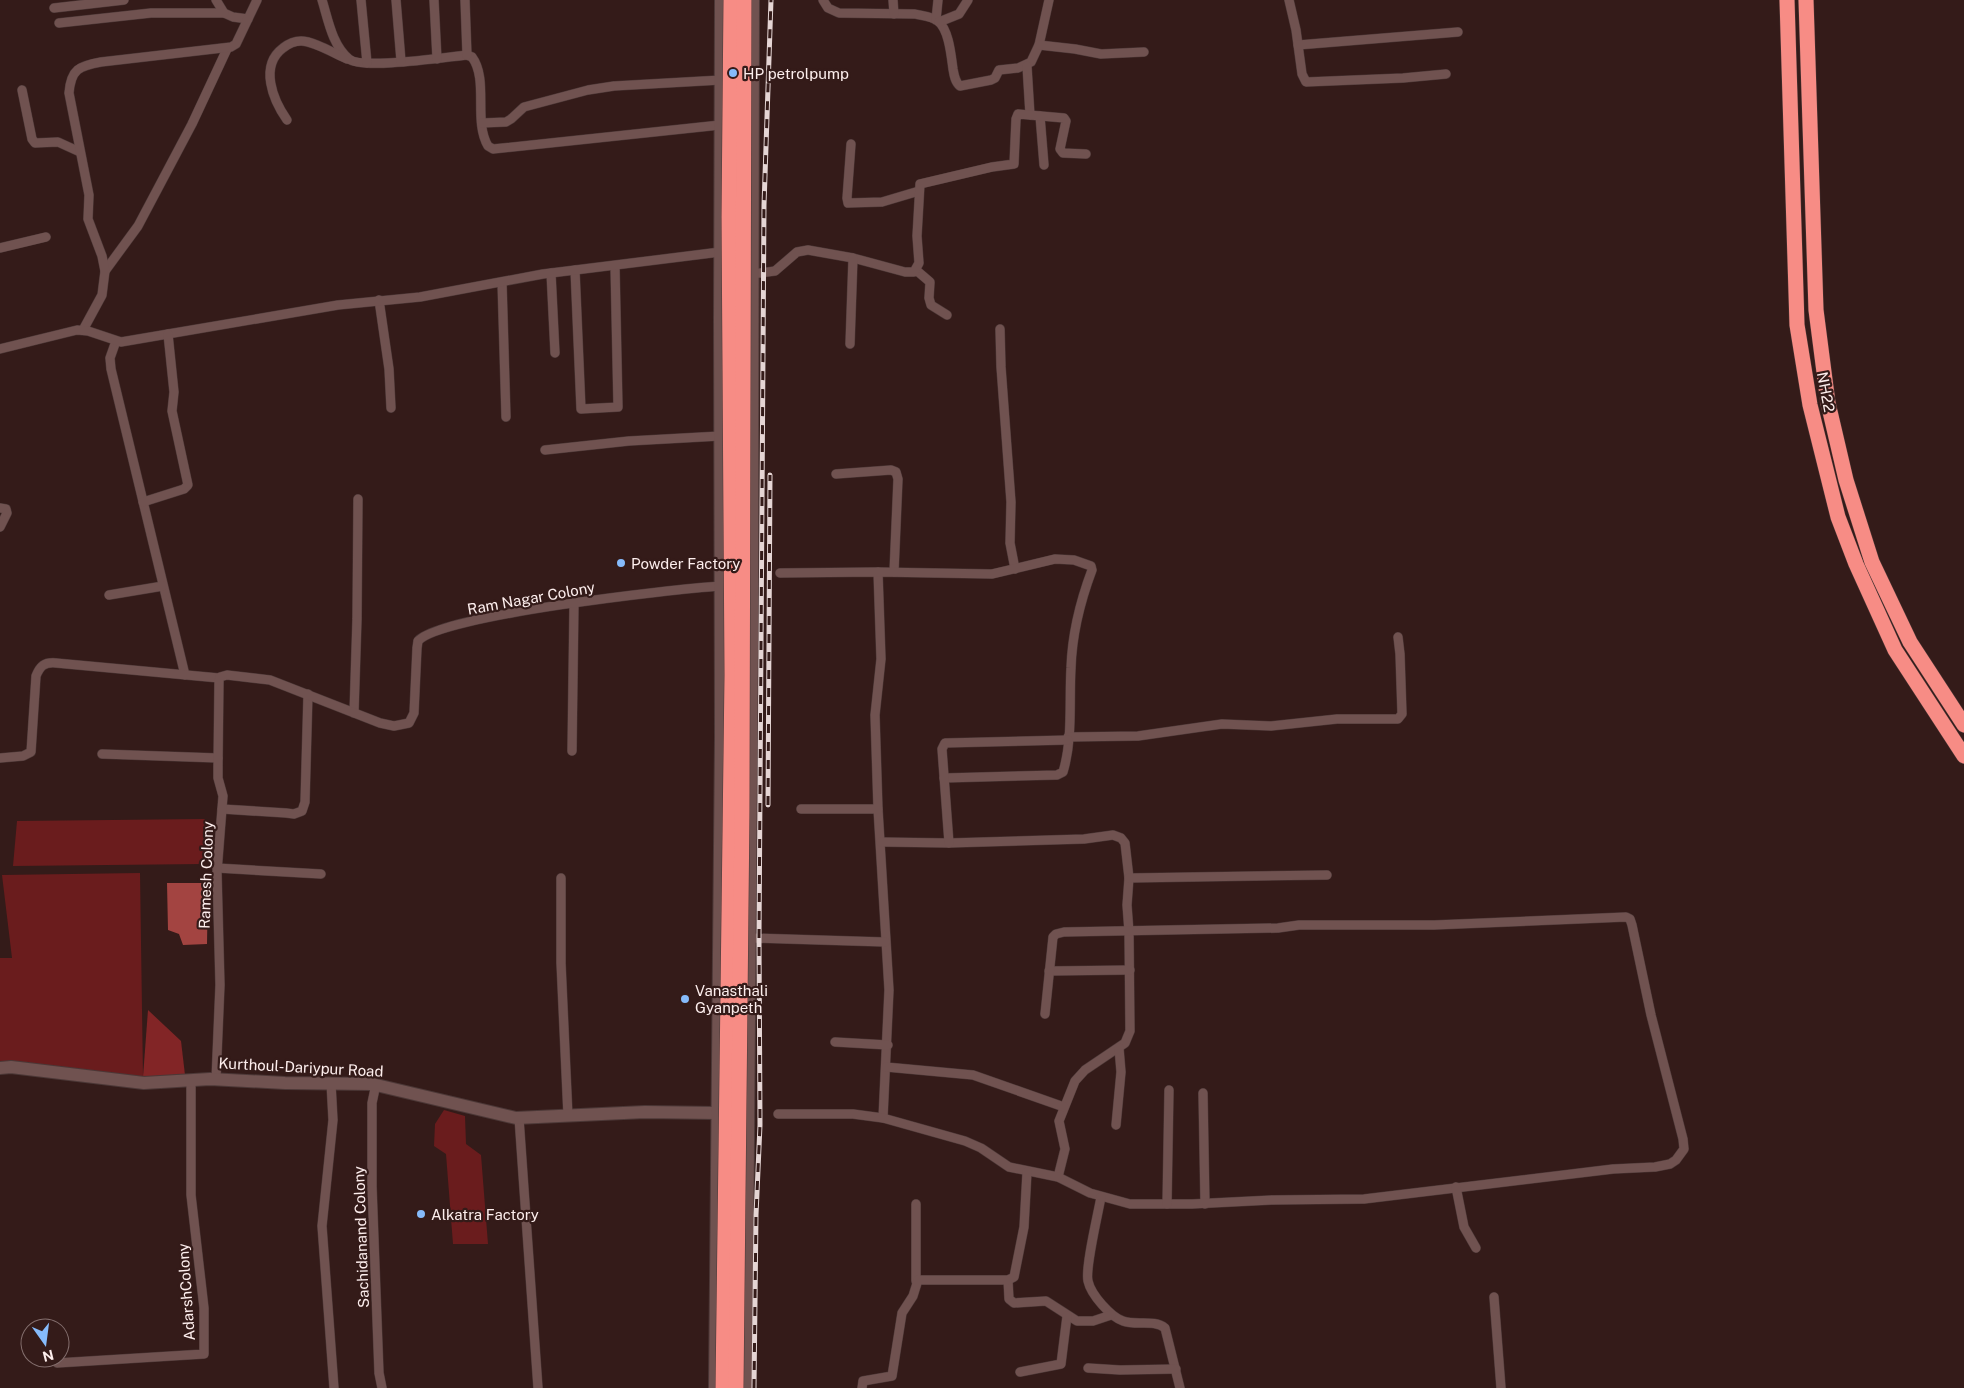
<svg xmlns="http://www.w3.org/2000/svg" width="1964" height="1388" viewBox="0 0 1964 1388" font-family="'Public Sans',sans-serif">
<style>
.green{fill:#6a1c1d}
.forest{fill:#822526}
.water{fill:#a34441}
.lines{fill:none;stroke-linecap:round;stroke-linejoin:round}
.street-casing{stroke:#4c3837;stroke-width:10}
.secondary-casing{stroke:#4c3837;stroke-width:14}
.highway-casing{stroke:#4c3837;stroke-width:16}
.street{stroke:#705250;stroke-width:9}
.secondary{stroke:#705250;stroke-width:12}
.highway{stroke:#f78c85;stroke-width:15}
.rail-casing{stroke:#e5d5d4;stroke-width:5}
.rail{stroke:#341b19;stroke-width:3;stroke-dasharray:9;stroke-linecap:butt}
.highway-bridge-casing{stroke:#4c3837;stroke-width:16;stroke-linecap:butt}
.highway-bridge{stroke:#f78c85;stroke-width:15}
.poi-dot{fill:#86bbfb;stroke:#341b19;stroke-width:2}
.labels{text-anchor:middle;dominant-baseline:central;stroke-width:4.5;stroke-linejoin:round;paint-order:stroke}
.poi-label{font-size:15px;fill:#fdeeed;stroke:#341b19;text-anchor:start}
.street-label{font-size:15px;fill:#fdeeed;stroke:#341b19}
</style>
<rect width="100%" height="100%" fill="#341b19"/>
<!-- green -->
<g class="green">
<polygon points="205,819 204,864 13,866 17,821"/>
<polygon points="140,873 143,1077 0,1071 0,958 12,958 2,875"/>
<polygon points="444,1110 465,1116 466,1144 481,1155 488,1244 453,1244 446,1154 434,1146 435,1124"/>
</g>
<!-- forest -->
<polygon class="forest" points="148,1010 181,1041 185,1075 143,1077"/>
<!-- water -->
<polygon class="water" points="167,883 208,883 207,944 183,945 179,934 168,930"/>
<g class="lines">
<!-- street casing -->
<g class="street-casing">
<g id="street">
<polyline points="216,0 224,13 233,17 248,19"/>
<path d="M322 0C328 19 332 45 349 59 362 70 446 57 467 55L472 57C489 80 473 121 488 146L493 149 720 125"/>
<polyline points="361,0 367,63"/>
<polyline points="396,0 401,61"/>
<polyline points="434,0 437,59"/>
<polyline points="465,0 467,55"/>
<path d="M823 0 828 8 839 13 915 14C923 16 931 16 938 21 949 30 951 55 953 69 954 75 955 82 960 86L991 80 995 78 999 70 1018 68 1031 62 1039 45 1049 0"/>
<polyline points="893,0 894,14"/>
<polyline points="1289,0 1296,30 1302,74 1306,82 1403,78 1446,74"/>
<polyline points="54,8 124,0"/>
<polyline points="936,20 938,0"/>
<polyline points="939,22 959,14 968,0"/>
<polyline points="59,23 151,13 224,13"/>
<polyline points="1039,45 1075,49 1101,54 1144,52"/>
<polyline points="1298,45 1458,32"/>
<polyline points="1027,66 1030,115"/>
<polyline points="22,90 32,139 35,143 58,142 80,152"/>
<polyline points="1040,116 1044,165"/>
<path d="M287 120C273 100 259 66 283 48 288 44 295 41 301 41 314 41 335 54 347 59"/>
<polyline points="482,123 506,122 511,119 524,107 588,90 614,86 721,80"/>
<polyline points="851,144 847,198 848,203 882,202 919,191"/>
<polyline points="0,248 46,237"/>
<polyline points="575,270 581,409 618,407 615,266"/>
<polyline points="916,270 930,282 929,298 931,305 947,315"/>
<polyline points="105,271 138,226 192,124 227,49"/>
<polyline points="551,273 555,353"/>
<polyline points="752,274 775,271 797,252 808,250 853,258 905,272 914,272 919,263 917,236 920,184 992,167 1014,164 1016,119 1018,114 1064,118 1066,121 1060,149 1063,153 1086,154"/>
<polyline points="502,282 506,417"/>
<polyline points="379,300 389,369 391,408"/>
<polyline points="1000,329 1001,367 1011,502 1010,543 1015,569"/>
<path d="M83 330 102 295 105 271 102 256 88 219 89 195 69 93C71 69 79 66 101 62L231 47 236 44 257 0"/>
<polyline points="116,341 110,358 111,369 185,675"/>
<polyline points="850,344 853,258"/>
<polyline points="0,349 77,330 88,331 121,342 338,305 420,297 543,274 720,252"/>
<polyline points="545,450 629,441 720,436"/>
<polyline points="836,474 891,470 896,472 898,479 894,572"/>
<polyline points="143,502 184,489 188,485 172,411 174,392 168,334"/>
<polyline points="0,508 6,509 7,513 0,527"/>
<polyline points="878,572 881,659 875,715 878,809 889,990 883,1118"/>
<path d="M780 573 878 572 992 574 1055 559 1074 560 1091 566 1092 570C1080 602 1072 634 1071 668 1069 702 1073 739 1063 772L1057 775 944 778"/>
<polyline points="109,595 163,586"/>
<polyline points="354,713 357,619 358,499"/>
<polyline points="1068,737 1138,736 1222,724 1271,726 1337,719 1398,719 1402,714 1400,654 1398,637"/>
<polyline points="572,751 574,604"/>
<polyline points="102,754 218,758"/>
<path d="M0 758 23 756 31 752 36 676C40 666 44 662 56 663L219 678"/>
<polyline points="222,809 286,813 294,814 302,811 305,802 308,694"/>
<polyline points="801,809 878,809"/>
<polyline points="881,842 949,843 1084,839 1113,835 1121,838 1125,843 1129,878 1127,905 1129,932 1130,1031 1125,1043 1085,1070 1075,1081 1059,1121 1065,1149 1058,1177"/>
<polyline points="949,843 942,749 945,743 1068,740"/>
<polyline points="217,868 321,874"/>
<polyline points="561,878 561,963 568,1116"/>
<polyline points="1129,878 1327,875"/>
<polyline points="750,938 885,942"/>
<polyline points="1049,971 1130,970"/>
<polyline points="835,1042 888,1045"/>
<polyline points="886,1067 973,1075 1064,1107"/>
<path d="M216 1079 220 985 217 872 223 796 218 778V766L219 681 220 677 227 675 270 680 380 723 394 726 409 723 414 713 417 648 418 641C440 615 675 589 720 586"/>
<polyline points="331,1083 333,1120 322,1226 334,1388"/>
<polyline points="376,1084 372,1103 372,1186 379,1373 382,1388"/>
<polyline points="1203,1093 1205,1204"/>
<polyline points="778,1114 853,1114 883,1118 965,1141 981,1148 1009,1167 1058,1177 1090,1193 1130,1204 1192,1204 1272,1200 1364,1199 1613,1169 1655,1167 1670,1164 1676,1160 1684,1149 1683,1139 1651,1015 1632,925 1630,919 1626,917 1434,925 1299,925 1278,928 1064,932 1056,934 1053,937 1045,1014"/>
<polyline points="519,1118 538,1388"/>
<polyline points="1116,1125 1121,1072 1119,1048"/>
<polyline points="1456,1187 1464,1227 1476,1248"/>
<path d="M1101 1197C1098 1214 1085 1268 1088 1281 1091 1295 1111 1317 1123 1321 1136 1326 1154 1319 1165 1328L1180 1388"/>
<polyline points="916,1204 916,1281"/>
<polyline points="1167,1204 1169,1090"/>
<polyline points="1008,1280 1009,1299 1014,1303 1046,1301 1077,1321 1093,1321 1111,1315"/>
<polyline points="1494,1297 1501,1388"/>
<polyline points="57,1363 204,1354 204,1308 191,1195 191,1080"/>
<polyline points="1088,1368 1120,1370 1176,1369"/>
<polyline points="1020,1372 1061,1364 1067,1316"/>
<polyline points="862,1388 863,1381 892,1376 902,1313 913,1296 918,1280 1008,1280 1014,1277 1024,1227 1027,1172"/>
</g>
</g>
<!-- secondary casing -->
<g class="secondary-casing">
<g id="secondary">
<polyline points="0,1068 11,1067 144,1083 210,1079 285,1083 372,1084 516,1118 645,1112 717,1113"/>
<polyline points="715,1388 721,737 720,321 721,0"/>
<polyline points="746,1388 752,647 753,0"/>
</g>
</g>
<!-- highway casing -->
<g class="highway-casing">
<g id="highway">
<polyline points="1787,0 1797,325 1810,405 1838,517 1856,564 1895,650 1964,756"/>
<polyline points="1806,0 1816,310 1828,403 1846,480 1872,562 1910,642 1964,725"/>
</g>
</g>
<!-- street -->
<use href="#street" class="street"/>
<!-- secondary -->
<use href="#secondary" class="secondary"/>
<!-- highway -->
<use href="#highway" class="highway"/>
<!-- rail casing -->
<g class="rail-casing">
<g id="rail">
<polyline points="768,805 770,475"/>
<polyline points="754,1388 756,1215 760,1125 759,938 764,205 771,0"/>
</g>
</g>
<!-- rail -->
<use href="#rail" class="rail"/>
<!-- highway-bridge casing -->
<g class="highway-bridge-casing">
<g id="highway-bridge">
<polyline points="723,1388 732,675 729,217 731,0"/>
<polyline points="736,1388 742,811 744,0"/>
</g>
</g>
<!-- highway-bridge -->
<use href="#highway-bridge" class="highway-bridge"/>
</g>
<!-- markers -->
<g class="poi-dot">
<circle cx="733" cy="73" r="5"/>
<circle cx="621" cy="563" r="5"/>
<circle cx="685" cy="999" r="5"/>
<circle cx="421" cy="1214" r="5"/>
</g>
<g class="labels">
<!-- poi labels -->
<g class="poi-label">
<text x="743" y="73">HP petrolpump</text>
<text x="631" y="563">Powder Factory</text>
<text x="695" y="990">Vanasthali<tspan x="695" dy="17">Gyanpeth</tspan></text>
<text x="431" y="1214">Alkatra Factory</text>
</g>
<!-- street labels -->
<g class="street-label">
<text transform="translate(1826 392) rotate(79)">NH22</text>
<text transform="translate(531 598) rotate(-10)">Ram Nagar Colony</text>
<text transform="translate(206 875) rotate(-88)">Ramesh Colony</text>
<text transform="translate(301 1067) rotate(3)">Kurthoul-Dariypur Road</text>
<text transform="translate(361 1237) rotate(-92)">Sachidanand Colony</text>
<text transform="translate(186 1292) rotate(-94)">AdarshColony</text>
</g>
</g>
<!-- north arrow -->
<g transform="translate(45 1343) rotate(166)"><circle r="24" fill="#341b19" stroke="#846f6e"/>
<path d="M0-4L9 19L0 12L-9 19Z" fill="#86bbfb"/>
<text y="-8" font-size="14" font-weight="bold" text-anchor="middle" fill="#fdeeed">N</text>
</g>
</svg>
